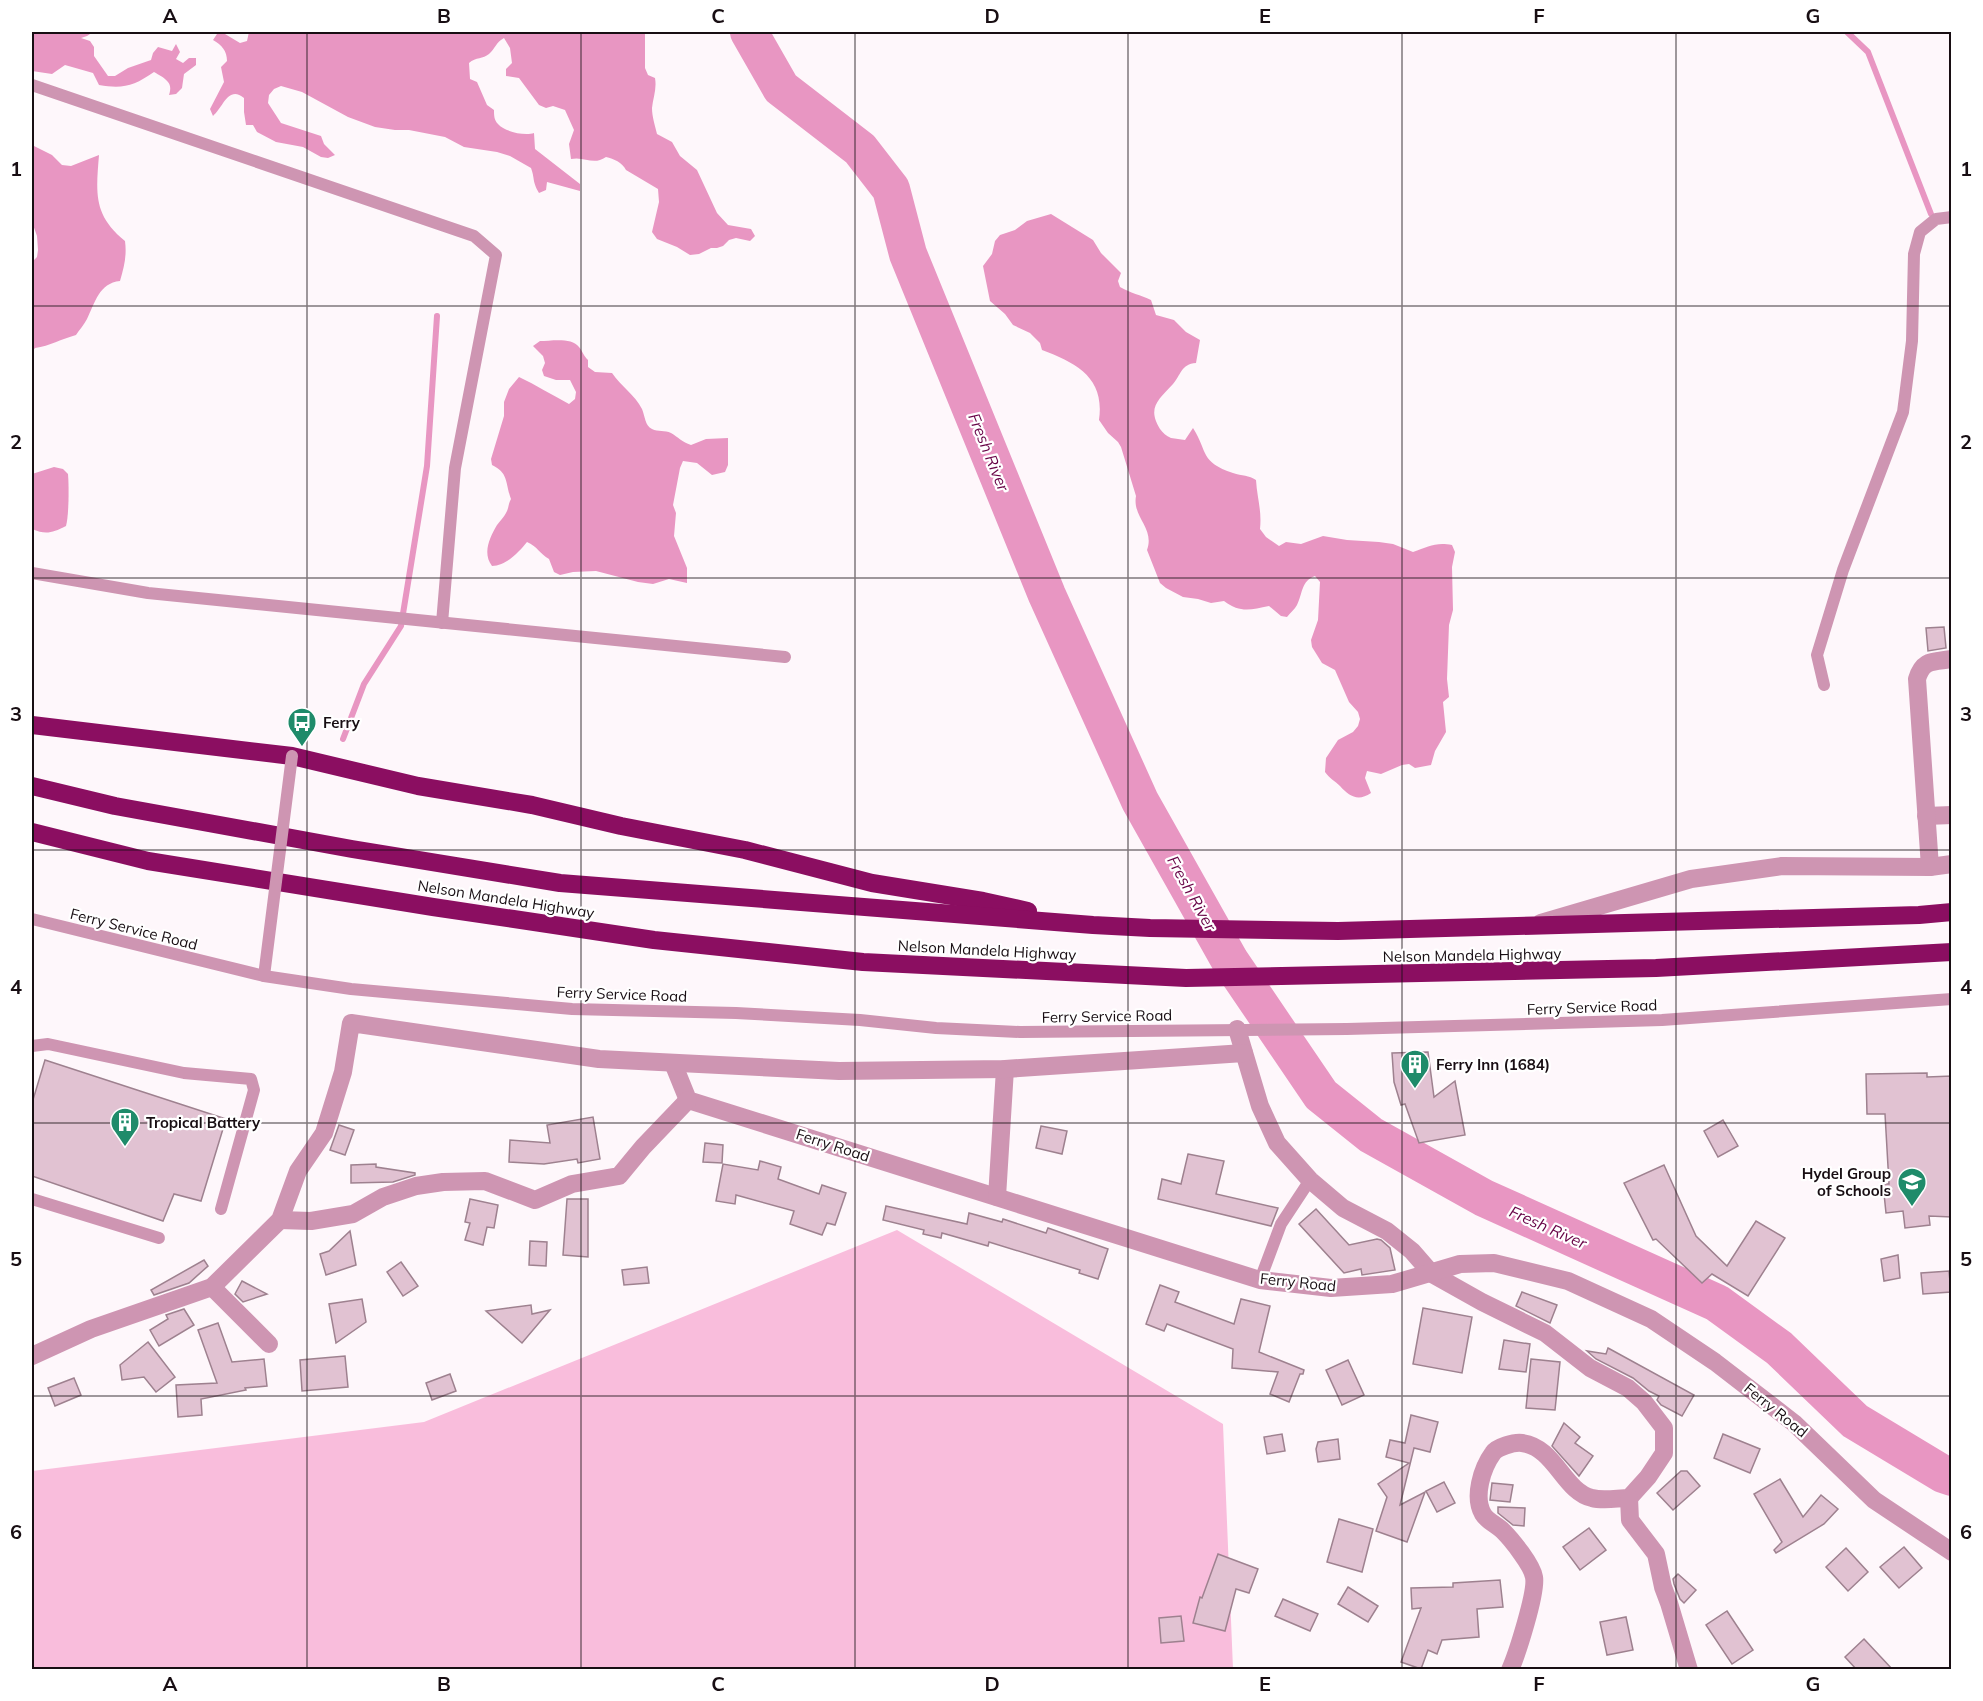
<svg xmlns="http://www.w3.org/2000/svg" width="1983" height="1701" viewBox="0 0 1983 1701" font-family="Mulish,sans-serif">
<style>
.green{fill:#f9bddc}
.water{fill:#e896c2}
.lines{fill:none;stroke-linecap:round;stroke-linejoin:round}
.stream{stroke:#e896c2;stroke-width:6}
.river{stroke:#e896c2;stroke-width:38}
.building{fill:#e1c2d2;stroke:#9e818f;stroke-width:1.5}
.lane{stroke:#ce95b2;stroke-width:12}
.street{stroke:#ce95b2;stroke-width:18}
.highway{stroke:#8b0e61;stroke-width:18}
.lane-bridge{stroke:#ce95b2;stroke-width:12}
.grid{fill:none;stroke:#180e13;stroke-width:1.5;stroke-opacity:0.55}
.labels{text-anchor:middle;dominant-baseline:central;stroke-width:4.5;stroke-linejoin:round;paint-order:stroke}
.poi-label{font-size:15px;font-weight:bold;fill:#180e13;stroke:#fff;text-anchor:start}
.street-label{font-size:15px;fill:#180e13;stroke:#fff}
.water-label{font-size:16px;font-style:italic;fill:#670346;stroke:#fff}
.neatline{fill:none;stroke:#180e13;stroke-width:2}
.grid-label{font-size:20px;text-anchor:middle;font-weight:bold;fill:#180e13}
</style>
<rect width="100%" height="100%" fill="#fef7fb"/>
<!-- green -->
<polygon class="green" points="897,1230 1223,1424 1233,1669 32,1669 32,1471 424,1422"/>
<!-- water -->
<g class="water">
<path d="M32 32H93L87 36 81 38 90 41 94 47V56L108 76H115L128 68 151 60 153 53 158 47 172 51 176 44 180 52 176 59 183 63 189 58H196V65L184 74 182 88 176 94 169 95C174 82 164 78 154 72 134 86 123 89 99 85L93 73 65 65 52 74 32 71Z"/>
<path d="M249 32H645V68L648 75 655 78C657 89 653 98 652 108 652 117 655 125 657 134L672 142 680 156 697 170 717 213 728 225 751 229 755 236 750 241 736 238 729 240 723 246 717 248H711L699 254 690 255 677 247 657 239 652 232 659 202 658 189 626 170C622 162 614 159 606 157 593 166 585 156 571 159L569 144 574 130 565 110 553 106 546 108 539 105 519 78 506 76V69L512 63 510 48 504 38C496 42 495 49 489 54 483 59 476 57 469 63L470 79 477 82 487 105 494 110C494 115 494 120 498 124 505 132 525 136 534 133L535 149 580 184V191L547 182 546 190 539 193C532 181 535 179 531 168L510 156 497 152 464 147 445 137 409 130H395L375 127 348 117 302 92 281 86 274 89 269 95 268 103 281 123 321 136 324 144 335 155 328 158 321 157 303 147 276 142 257 132 253 125H246L244 112V98C228 85 223 108 213 116L210 109 224 82 221 67 227 61C227 51 222 45 213 40L217 34H225L240 43 247 41Z"/>
<path d="M32 145 52 155 62 165 71 166 99 155C96 193 93 215 125 241 127 256 124 267 120 281 99 283 95 303 87 319 84 325 79 330 76 335 61 339 50 346 35 348L32 352V262L37 257 38 250 37 236 32 222Z"/>
<path d="M1051 214 1093 240 1101 253 1121 273 1118 281 1120 287C1130 293 1141 295 1151 300L1156 315 1174 320 1186 332 1200 340 1196 363C1181 364 1181 375 1173 384 1158 400 1147 408 1160 429 1163 433 1166 436 1171 438 1176 439 1180 439 1185 440L1193 428C1208 452 1200 462 1233 473 1242 476 1249 475 1256 480 1257 498 1262 510 1260 529L1266 537 1279 546 1286 542 1301 544 1323 536 1347 540 1379 542 1393 544 1413 552C1428 547 1435 542 1452 545L1455 552 1452 567 1453 610 1449 625 1447 679 1449 697 1443 702 1446 732 1435 751 1431 765 1415 768 1409 764 1402 765 1381 774 1367 771 1365 778 1371 793C1358 802 1349 796 1340 786 1335 781 1329 778 1325 772L1326 758 1338 740 1353 732 1358 726 1360 719 1358 712 1349 702 1335 670 1322 663 1312 647 1311 640 1318 620 1320 582 1315 576C1301 581 1303 593 1297 605 1295 609 1290 613 1287 617L1281 616 1269 606C1250 610 1240 613 1224 601L1211 603 1198 599 1183 597 1166 588 1160 583 1147 550C1155 528 1132 517 1136 496L1121 447 1118 442 1108 433 1099 420C1105 378 1077 363 1042 350L1040 343 1030 333 1013 325 1005 314 990 301 983 266 992 254 995 241 1000 235 1015 230 1027 221Z"/>
<path d="M540 341C551 341 572 337 579 347 583 352 583 355 588 360V367L595 372 612 373C621 386 635 395 642 409 645 416 645 426 652 429 658 432 665 430 671 433 678 437 682 442 691 445L706 439 728 438V465L725 472 712 475 697 463 683 461 680 468 673 505 676 513 674 536 687 568V583L669 579 653 584 638 582 596 571 573 572 560 575 554 572 549 559C540 554 537 546 527 542 519 552 506 566 492 566 482 553 490 537 497 525 500 521 504 517 506 513 509 508 508 504 511 499 505 483 509 473 492 465L491 459 504 416V402L509 389 519 377C536 385 552 395 569 404L575 399 576 392 570 380H556L544 376 542 370 545 363 543 356 533 346Z"/>
<path d="M54 467 63 469 68 474C69 486 69 515 66 526 52 533 46 535 32 529V474Z"/>
</g>
<g class="lines">
<!-- stream -->
<g class="stream">
<polyline points="1847,32 1868,52 1931,214"/>
<polyline points="343,739 364,684 401,626 427,466 437,316"/>
</g>
<!-- river -->
<polyline class="river" points="749,32 781,88 860,149 891,189 908,254 1047,595 1140,801 1230,961 1321,1095 1371,1135 1484,1198 1717,1303 1779,1348 1855,1421 1943,1474 1952,1477"/>
</g>
<!-- building -->
<g class="building">
<polygon points="1944,627 1946,648 1928,651 1926,628"/>
<polygon points="1428,1052 1434,1097 1455,1081 1465,1135 1419,1143 1405,1104 1401,1105 1394,1082 1392,1053"/>
<polygon points="45,1060 226,1119 201,1201 174,1194 163,1221 32,1176 32,1103"/>
<polygon points="1927,1073 1927,1077 1952,1076 1952,1217 1929,1216 1930,1225 1905,1228 1903,1211 1886,1213 1883,1184 1889,1184 1885,1114 1867,1114 1866,1074"/>
<polygon points="593,1117 600,1159 578,1163 577,1159 544,1164 509,1162 510,1140 550,1143 547,1125"/>
<polygon points="1723,1120 1738,1146 1718,1157 1704,1131"/>
<polygon points="339,1125 354,1130 345,1155 330,1150"/>
<polygon points="1041,1126 1067,1131 1062,1154 1036,1148"/>
<polygon points="705,1143 723,1145 722,1163 703,1162"/>
<polygon points="1188,1154 1224,1161 1216,1194 1278,1208 1271,1226 1158,1199 1162,1179 1181,1184"/>
<polygon points="760,1161 781,1167 778,1179 819,1194 822,1185 846,1193 835,1225 827,1223 822,1235 790,1224 794,1211 736,1195 735,1204 716,1201 723,1164 758,1170"/>
<polygon points="376,1164 376,1167 415,1173 415,1175 393,1182 351,1183 351,1165"/>
<polygon points="1664,1165 1696,1236 1727,1266 1756,1221 1785,1238 1748,1296 1712,1274 1702,1283 1656,1239 1653,1240 1624,1183"/>
<polygon points="470,1199 498,1205 494,1228 487,1227 483,1245 465,1240 470,1223 465,1222"/>
<polygon points="567,1199 588,1199 588,1257 563,1255"/>
<polygon points="886,1206 967,1224 969,1213 1002,1222 1003,1219 1046,1233 1048,1228 1108,1249 1098,1279 1079,1273 1080,1270 989,1242 988,1246 942,1233 941,1238 923,1234 924,1230 883,1220"/>
<polygon points="1316,1209 1349,1245 1377,1239 1381,1240 1390,1248 1395,1270 1362,1275 1361,1269 1344,1273 1299,1224"/>
<polygon points="350,1231 356,1265 326,1275 320,1254 329,1251"/>
<polygon points="530,1241 547,1242 546,1266 529,1265"/>
<polygon points="1898,1255 1900,1278 1884,1281 1881,1259"/>
<polygon points="204,1260 208,1266 189,1283 154,1295 151,1290"/>
<polygon points="401,1262 418,1286 403,1296 387,1272"/>
<polygon points="647,1267 649,1283 624,1285 622,1270"/>
<polygon points="1949,1271 1951,1292 1923,1294 1921,1273"/>
<polygon points="242,1281 267,1294 243,1302 235,1294"/>
<polygon points="1160,1285 1179,1292 1175,1302 1234,1324 1241,1299 1270,1306 1259,1352 1304,1370 1303,1374 1300,1374 1289,1402 1270,1394 1278,1372 1232,1368 1233,1349 1167,1324 1164,1331 1146,1324"/>
<polygon points="1522,1292 1557,1305 1550,1323 1516,1306"/>
<polygon points="362,1299 366,1322 336,1343 329,1304"/>
<polygon points="531,1305 532,1314 550,1310 522,1343 486,1311"/>
<polygon points="1423,1308 1472,1317 1462,1373 1413,1364"/>
<polygon points="184,1309 194,1325 159,1346 150,1330 168,1319 166,1315"/>
<polygon points="218,1323 232,1362 264,1359 267,1386 245,1388 246,1390 201,1399 202,1415 178,1417 176,1385 217,1383 198,1330"/>
<polygon points="1504,1340 1530,1344 1526,1372 1499,1369"/>
<polygon points="148,1342 175,1377 156,1392 144,1377 122,1380 120,1365"/>
<polygon points="1608,1348 1694,1395 1682,1416 1661,1405 1657,1400 1659,1396 1649,1391 1633,1378 1596,1359 1587,1351 1606,1354"/>
<polygon points="345,1356 348,1387 302,1391 300,1360"/>
<polygon points="1531,1359 1560,1362 1555,1410 1526,1408"/>
<polygon points="1348,1360 1364,1395 1342,1405 1326,1370"/>
<polygon points="450,1374 456,1391 432,1400 426,1383"/>
<polygon points="74,1378 81,1395 55,1406 48,1388"/>
<polygon points="1411,1415 1438,1422 1430,1452 1414,1448 1400,1505 1425,1492 1407,1542 1376,1531 1387,1497 1378,1484 1409,1463 1386,1457 1390,1440 1405,1443"/>
<polygon points="1564,1423 1580,1437 1575,1443 1593,1456 1579,1476 1552,1446"/>
<polygon points="1282,1434 1285,1451 1267,1454 1264,1437"/>
<polygon points="1723,1434 1760,1449 1750,1473 1714,1458"/>
<polygon points="1338,1439 1340,1459 1318,1462 1316,1449 1318,1442"/>
<polygon points="1681,1471 1687,1471 1700,1486 1673,1510 1657,1493"/>
<polygon points="1780,1479 1803,1517 1821,1495 1838,1509 1824,1524 1776,1553 1774,1550 1782,1542 1754,1494"/>
<polygon points="1444,1482 1455,1503 1437,1512 1426,1491"/>
<polygon points="1492,1483 1513,1485 1510,1502 1490,1500"/>
<polygon points="1498,1507 1525,1508 1524,1526 1513,1525 1498,1513"/>
<polygon points="1339,1519 1373,1529 1362,1572 1327,1562"/>
<polygon points="1589,1528 1606,1550 1580,1570 1563,1547"/>
<polygon points="1904,1547 1922,1568 1899,1588 1880,1567"/>
<polygon points="1846,1548 1868,1572 1848,1591 1826,1567"/>
<polygon points="1218,1554 1258,1569 1249,1593 1236,1589 1225,1631 1193,1623 1200,1597 1202,1598"/>
<polygon points="1678,1574 1696,1590 1684,1603 1680,1599 1674,1584 1673,1579"/>
<polygon points="1500,1580 1503,1607 1477,1609 1479,1637 1442,1640 1437,1654 1428,1650 1421,1669 1401,1662 1421,1608 1412,1609 1411,1588 1453,1587 1453,1583"/>
<polygon points="1348,1587 1378,1606 1368,1622 1338,1604"/>
<polygon points="1283,1599 1318,1614 1310,1631 1275,1616"/>
<polygon points="1727,1611 1753,1650 1732,1664 1706,1625"/>
<polygon points="1181,1616 1184,1641 1161,1643 1159,1618"/>
<polygon points="1626,1617 1633,1650 1607,1655 1600,1622"/>
<polygon points="1864,1639 1893,1670 1857,1670 1845,1657"/>
</g>
<g class="lines">
<!-- lane -->
<g class="lane">
<polyline points="32,85 474,236 496,255 455,468 442,623"/>
<polyline points="32,573 148,593 785,657"/>
<polyline points="1824,685 1817,655 1843,570 1903,412 1912,341 1914,254 1920,232 1936,219 1952,217"/>
<polyline points="32,919 264,976 351,989 572,1009 736,1013 860,1020 936,1028 1020,1032 1347,1029 1662,1020 1952,999"/>
<polyline points="32,1046 48,1044 184,1073 251,1079 254,1090 221,1209"/>
<polyline points="32,1199 159,1238"/>
<polyline points="1260,1280 1281,1224 1310,1180"/>
</g>
<!-- street -->
<g class="street">
<polyline points="1926,816 1952,815"/>
<path d="M1930 867 1917 679C1923 659 1933 662 1952 659"/>
<polyline points="1541,923 1691,879 1782,866 1930,867 1952,864"/>
<path d="M1237 1029 1260 1106 1277 1143 1310 1180 1343 1208 1387 1231 1412 1251 1432 1274 1482 1302 1545 1333 1590 1368 1628 1388 1644 1402 1664 1428V1453L1648 1477 1629 1498C1618 1498 1603 1501 1592 1498 1564 1492 1555 1447 1522 1443 1514 1442 1497 1447 1493 1453 1482 1468 1473 1497 1483 1514 1487 1521 1497 1525 1503 1531 1512 1540 1532 1565 1534 1577 1537 1592 1517 1654 1510 1670"/>
<polyline points="673,1063 688,1100 1260,1280 1331,1288 1392,1284 1460,1264 1494,1263 1568,1281 1651,1319 1715,1362 1794,1423 1874,1500 1952,1552"/>
<polyline points="997,1197 1005,1069"/>
<polyline points="280,1220 311,1221 353,1214 383,1197 416,1186 443,1182 485,1181 535,1200 572,1184 619,1176 643,1147 688,1100"/>
<polyline points="212,1287 269,1344"/>
<polyline points="32,1356 91,1329 212,1287 280,1220 298,1171 324,1133 343,1072 351,1023 599,1059 839,1071 1005,1069 1244,1053"/>
<polyline points="1629,1498 1630,1520 1656,1554 1663,1587 1669,1603 1689,1670"/>
</g>
<!-- highway -->
<g class="highway">
<polyline points="32,725 292,756 418,786 532,805 621,826 745,850 872,883 983,901 1028,911"/>
<polyline points="32,786 115,806 352,849 560,883 1093,925 1150,928 1338,931 1919,915 1952,912"/>
<polyline points="32,832 148,861 433,907 654,940 863,962 1186,978 1656,968 1952,952"/>
</g>
<!-- lane-bridge -->
<polyline class="lane-bridge" points="264,976 292,756"/>
</g>
<!-- grid -->
<path class="grid" d="M307 32V1670M581 32V1670M855 32V1670M1128 32V1670M1402 32V1670M1676 32V1670M32 306H1952M32 578H1952M32 850H1952M32 1123H1952M32 1396H1952"/>
<!-- icons -->
<defs>
<g id="bus-pin" transform="scale(1.5)"><path d="M0 17L-7.5 6A9.5 9.5 0 1 1 7.5 6Z" fill="#1f8b6a" stroke="#fff"/><path d="M-5-6H5V4H4V6H2V4H-2V6H-4V4H-5ZM-3.5-4V0h7V-4ZM-3.5 1.2v1.5H-2V1.2ZM2 1.2v1.5H3.5V1.2Z" fill="#fff"/></g>
<g id="building-pin" transform="scale(1.5)"><path d="M0 17L-7.5 6A9.5 9.5 0 1 1 7.5 6Z" fill="#1f8b6a" stroke="#fff"/><path d="M-4-6H4V6H1V3H-1V6H-4ZM-2.5-4.3h1.7v1.8h-1.7ZM.8-4.3h1.7v1.8H.8ZM-2.5-1h1.7V.8h-1.7ZM.8-1h1.7V.8H.8Z" fill="#fff"/></g>
<g id="school-pin" transform="scale(1.5)"><path d="M0 17L-7.5 6A9.5 9.5 0 1 1 7.5 6Z" fill="#1f8b6a" stroke="#fff"/><path d="M0-5L7-2L0 1L-7-2ZM-4 1L0 2.5L4 1V4Q0 6-4 4Z" fill="#fff"/></g>
</defs>
<g fill-rule="evenodd">
<use href="#bus-pin" x="302" y="722"/>
<use href="#building-pin" x="1415" y="1064"/>
<use href="#building-pin" x="125" y="1122"/>
<use href="#school-pin" x="1912" y="1182"/>
</g>
<g class="labels">
<!-- poi labels -->
<g class="poi-label">
<text x="323" y="722">Ferry</text>
<text x="1436" y="1064">Ferry Inn (1684)</text>
<text x="146" y="1122">Tropical Battery</text>
<text x="1891" y="1173" text-anchor="end">Hydel Group<tspan x="1891" dy="17">of Schools</tspan></text>
</g>
<!-- street labels -->
<g class="street-label">
<text transform="translate(506 899) rotate(9)">Nelson Mandela Highway</text>
<text transform="translate(134 929) rotate(14)">Ferry Service Road</text>
<text transform="translate(987 950) rotate(3)">Nelson Mandela Highway</text>
<text transform="translate(1472 955) rotate(-1)">Nelson Mandela Highway</text>
<text transform="translate(622 994) rotate(2)">Ferry Service Road</text>
<text transform="translate(1592 1007) rotate(-2)">Ferry Service Road</text>
<text transform="translate(1107 1016) rotate(-1)">Ferry Service Road</text>
<text transform="translate(833 1145) rotate(18)">Ferry Road</text>
<text transform="translate(1298 1282) rotate(6)">Ferry Road</text>
<text transform="translate(1776 1410) rotate(39)">Ferry Road</text>
</g>
<!-- water labels -->
<g class="water-label">
<text transform="translate(989 452) rotate(68)">Fresh River</text>
<text transform="translate(1192 893) rotate(61)">Fresh River</text>
<text transform="translate(1548 1227) rotate(24)">Fresh River</text>
</g>
</g>
<!-- border -->
<rect width="1983" height="1701" fill="none" stroke="#ffffff" stroke-width="66"/>
<rect x="33" y="33" width="1917" height="1635" class="neatline"/>
<g class="grid-label">
<text x="170" y="23">A</text>
<text x="444" y="23">B</text>
<text x="718" y="23">C</text>
<text x="992" y="23">D</text>
<text x="1265" y="23">E</text>
<text x="1539" y="23">F</text>
<text x="1813" y="23">G</text>
<text x="16" y="176">1</text>
<text x="1966" y="176">1</text>
<text x="16" y="449">2</text>
<text x="1966" y="449">2</text>
<text x="16" y="721">3</text>
<text x="1966" y="721">3</text>
<text x="16" y="994">4</text>
<text x="1966" y="994">4</text>
<text x="16" y="1266">5</text>
<text x="1966" y="1266">5</text>
<text x="16" y="1539">6</text>
<text x="1966" y="1539">6</text>
<text x="170" y="1691">A</text>
<text x="444" y="1691">B</text>
<text x="718" y="1691">C</text>
<text x="992" y="1691">D</text>
<text x="1265" y="1691">E</text>
<text x="1539" y="1691">F</text>
<text x="1813" y="1691">G</text>
</g>
</svg>
